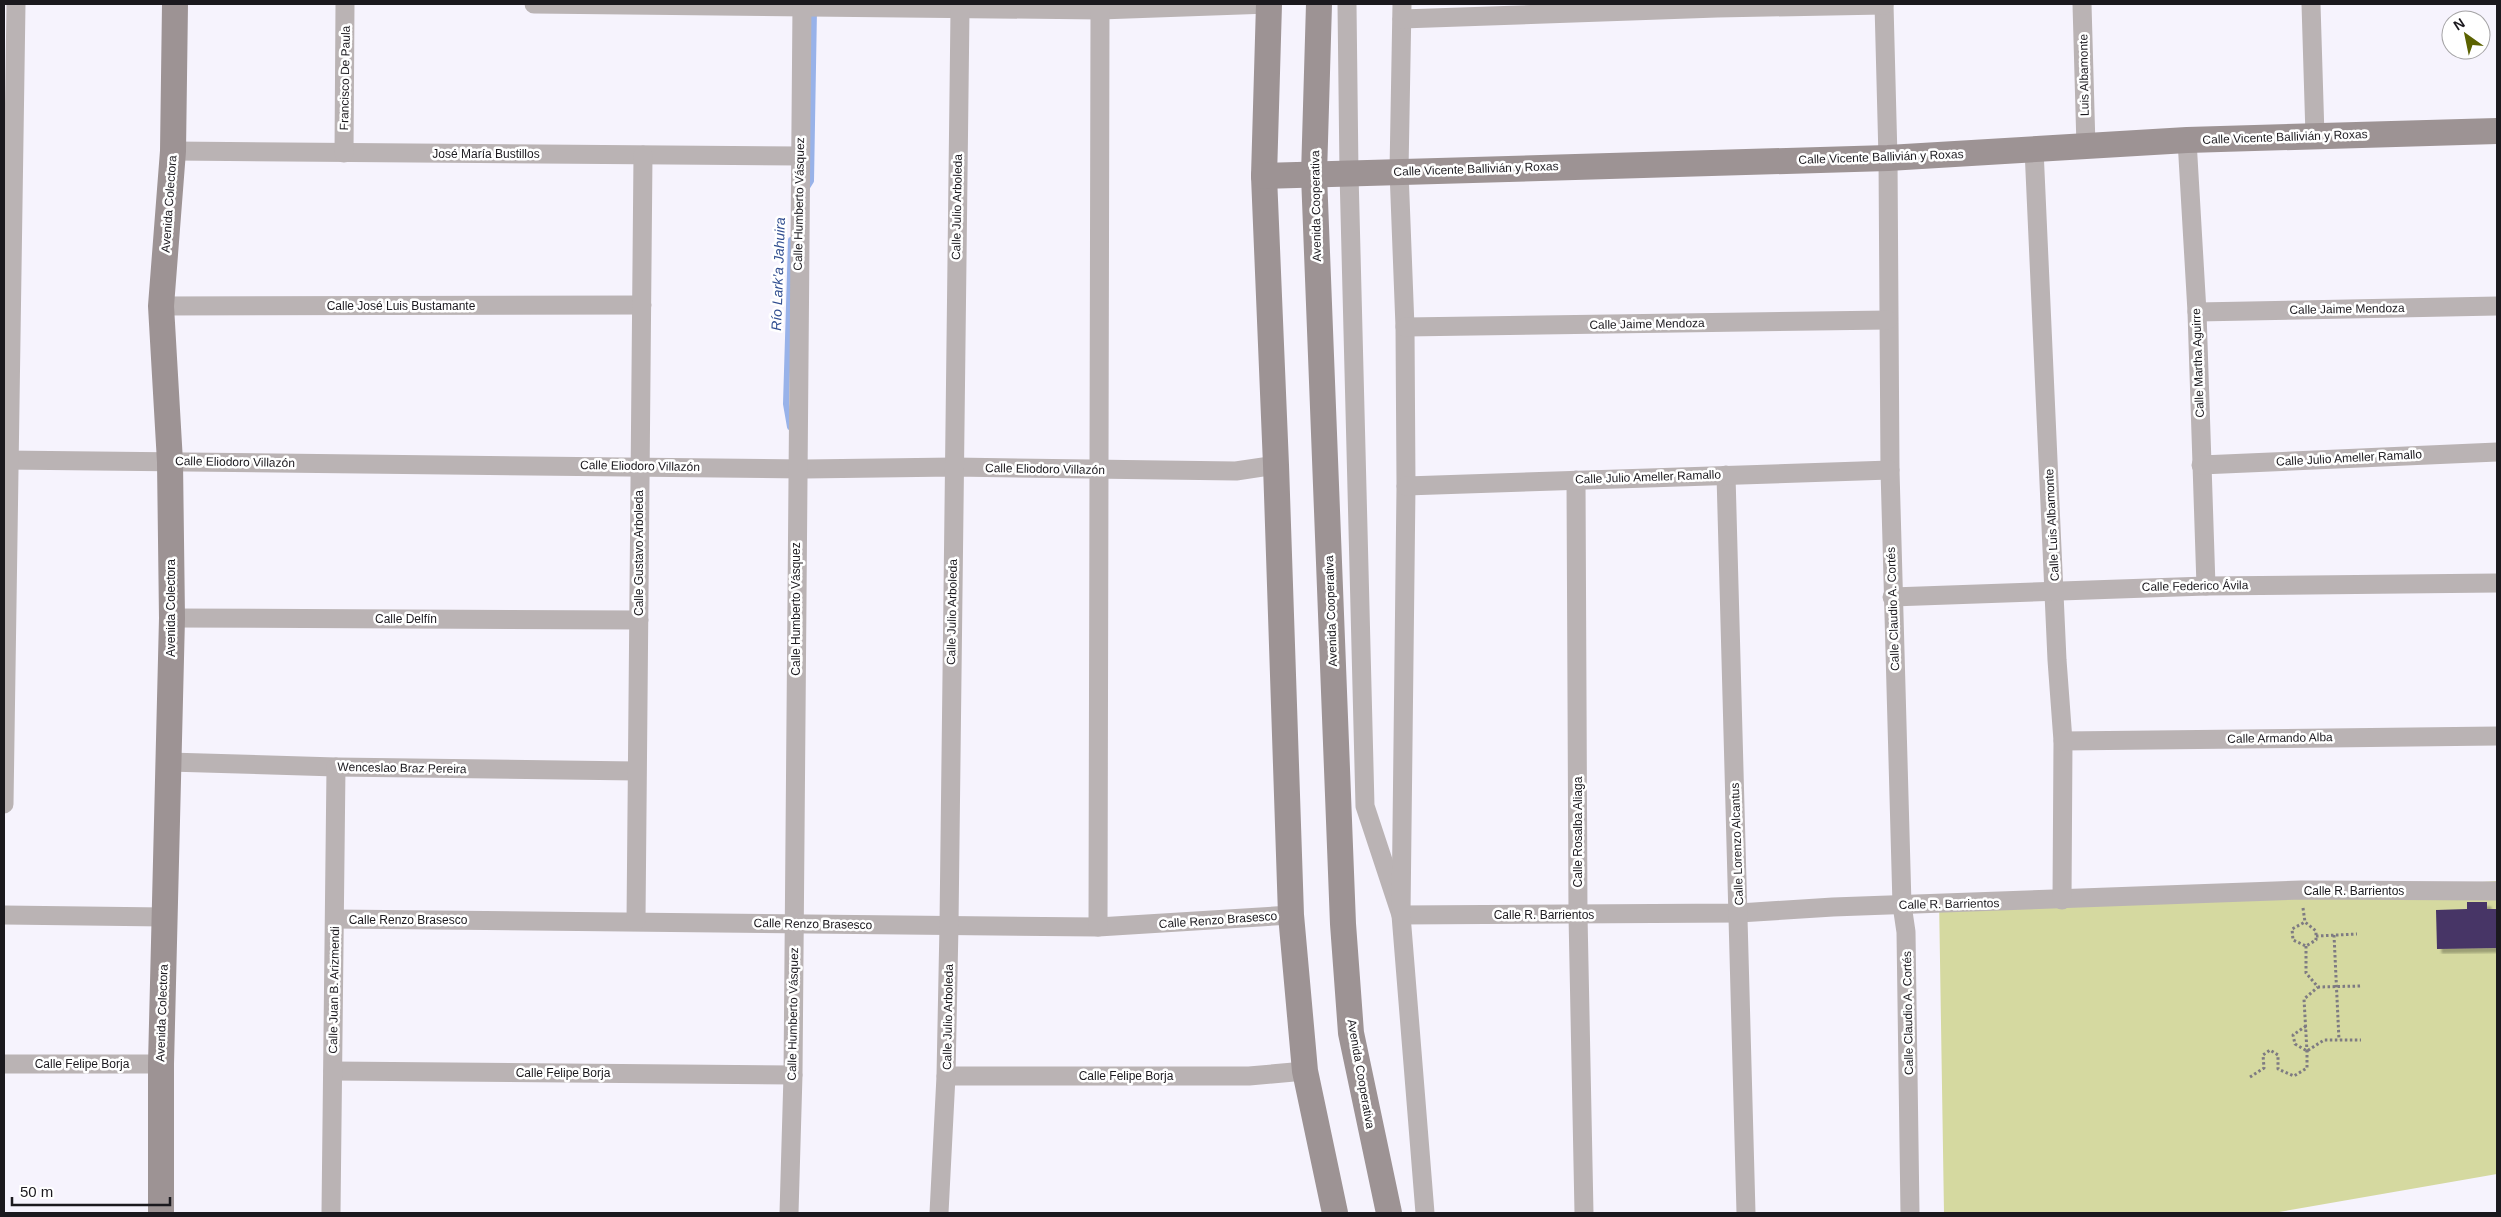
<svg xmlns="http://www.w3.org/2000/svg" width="2501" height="1217" viewBox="0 0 2501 1217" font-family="Arial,sans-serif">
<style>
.green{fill:#d5d9a0}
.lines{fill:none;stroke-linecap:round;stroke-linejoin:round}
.stream{stroke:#98b2e9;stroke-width:6}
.building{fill:#473566;filter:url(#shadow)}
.path{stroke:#7e7b82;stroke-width:3;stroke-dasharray:2.5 2.5;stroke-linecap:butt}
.street{stroke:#bab3b4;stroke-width:19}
.secondary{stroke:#9d9394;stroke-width:26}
.labels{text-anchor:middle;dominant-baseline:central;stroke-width:5;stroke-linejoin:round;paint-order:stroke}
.street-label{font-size:12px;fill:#1b191e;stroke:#fff}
.water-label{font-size:14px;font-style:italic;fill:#314e90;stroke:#fff}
</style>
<defs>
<filter id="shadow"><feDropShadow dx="4.5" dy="4.5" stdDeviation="1" flood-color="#0004"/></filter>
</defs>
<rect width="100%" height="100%" fill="#f6f3fd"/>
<!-- green -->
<polygon class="green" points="2497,881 2497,1174 2273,1213 1944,1213 1939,897 2302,894"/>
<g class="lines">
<!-- stream -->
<g class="stream">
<polyline points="806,189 811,181 814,10"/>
<polyline points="790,427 786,404 791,240"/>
</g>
</g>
<!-- building -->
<polygon class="building" points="2467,902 2487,902 2487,909 2497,909 2497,948 2437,949 2436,910 2467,909"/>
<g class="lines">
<!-- path -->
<g class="path">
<polyline points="2303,908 2305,922 2316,931 2316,940 2306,946 2293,940 2292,929 2305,922"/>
<polyline points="2334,935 2339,1040"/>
<polyline points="2316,936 2357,934"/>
<polyline points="2306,946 2306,973 2318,987 2361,986"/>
<polyline points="2306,1026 2293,1035 2295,1044 2307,1051 2324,1040 2361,1040"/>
<polyline points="2307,1052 2304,999 2318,987"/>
<polyline points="2250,1077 2264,1068 2263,1055 2270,1050 2278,1055 2278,1069 2294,1076 2307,1068 2307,1051"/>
</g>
<!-- street -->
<g class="street">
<polyline points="534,4 1100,10 1269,4"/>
<polyline points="1347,4 1349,173 1365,806 1401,915 1739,913 1833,907 2301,890 2497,891"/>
<polyline points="1402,4 1399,171 1405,327 1406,486 1401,915 1425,1213"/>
<polyline points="1884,4 1888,158 1890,470 1902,905 1906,932 1910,1213"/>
<polyline points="2082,4 2086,147"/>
<polyline points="2311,4 2315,136"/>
<polyline points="1402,19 1717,8 1884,5"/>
<polyline points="2187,140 2197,312 2206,586"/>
<polyline points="2034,149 2057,660 2063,741 2062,900"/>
<polyline points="173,151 799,156"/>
<polyline points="344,153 345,4"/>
<polyline points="161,306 642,305"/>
<polyline points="2197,312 2497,306"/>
<polyline points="1405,327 1888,320"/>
<polyline points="4,460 805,469 954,467 1236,471 1276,465"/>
<polyline points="2201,465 2497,452"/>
<polyline points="1726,475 1746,1213"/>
<polyline points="1576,480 1578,915 1584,1213"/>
<polyline points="1406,486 1890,470"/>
<polyline points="1892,597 2206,586 2497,583"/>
<polyline points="172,618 639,620"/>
<polyline points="2063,741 2497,736"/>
<polyline points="169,762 336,767 636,771"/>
<polyline points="4,804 16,4"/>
<polyline points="4,915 165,917"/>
<polyline points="335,919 1098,927 1291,915"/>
<polyline points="636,921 643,155"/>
<polyline points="1098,927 1100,10"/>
<polyline points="4,1064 161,1064"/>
<polyline points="333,1071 793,1075"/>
<polyline points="946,1076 1249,1076 1305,1071"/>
<polyline points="331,1213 336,767"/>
<polyline points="789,1213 793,1075 802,4"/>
<polyline points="939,1213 946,1076 949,925 960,10"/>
</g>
<!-- secondary -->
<g class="secondary">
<polyline points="1269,4 1264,176 1276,465 1291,915 1305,1071 1335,1213"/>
<polyline points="1319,4 1314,175 1343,924 1351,1033 1389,1213"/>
<polyline points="1264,176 1888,158 2187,140 2497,131"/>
<polyline points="161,1213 161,1064 172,618 170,462 161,306 173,151 175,4"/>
</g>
</g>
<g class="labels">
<!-- street labels -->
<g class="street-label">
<text transform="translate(2084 75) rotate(-91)">Luis Albamonte</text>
<text transform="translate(345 78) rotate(-89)">Francisco De Paula</text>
<text transform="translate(2285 137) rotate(-2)">Calle Vicente Ballivián y Roxas</text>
<text x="486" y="154">José María Bustillos</text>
<text transform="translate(1881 157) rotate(-2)">Calle Vicente Ballivián y Roxas</text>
<text transform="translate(1476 169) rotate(-2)">Calle Vicente Ballivián y Roxas</text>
<text transform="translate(169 204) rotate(-86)">Avenida Colectora</text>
<text transform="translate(799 204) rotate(-89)">Calle Humberto Vásquez</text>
<text transform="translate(1316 206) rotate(-91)">Avenida Cooperativa</text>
<text transform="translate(957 207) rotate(-89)">Calle Julio Arboleda</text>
<text x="401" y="306">Calle José Luis Bustamante</text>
<text transform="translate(2347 309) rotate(-1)">Calle Jaime Mendoza</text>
<text transform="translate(1647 324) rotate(-1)">Calle Jaime Mendoza</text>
<text transform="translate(2198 363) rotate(-92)">Calle Martha Aguirre</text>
<text transform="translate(2349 458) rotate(-3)">Calle Julio Ameller Ramallo</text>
<text transform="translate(235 462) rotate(1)">Calle Eliodoro Villazón</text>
<text transform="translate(640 466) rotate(1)">Calle Eliodoro Villazón</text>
<text transform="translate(1045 469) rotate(1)">Calle Eliodoro Villazón</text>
<text transform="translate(1648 477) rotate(-2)">Calle Julio Ameller Ramallo</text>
<text transform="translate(2052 525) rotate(-93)">Calle Luis Albamonte</text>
<text transform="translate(639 553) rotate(-90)">Calle Gustavo Arboleda</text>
<text transform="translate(2195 586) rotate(-1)">Calle Federico Ávila</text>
<text transform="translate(171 608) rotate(-90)">Avenida Colectora</text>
<text transform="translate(796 609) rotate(-90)">Calle Humberto Vásquez</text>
<text transform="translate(1893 609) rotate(-92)">Calle Claudio A. Cortés</text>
<text transform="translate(1331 611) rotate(-92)">Avenida Cooperativa</text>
<text transform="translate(952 612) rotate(-89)">Calle Julio Arboleda</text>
<text x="406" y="619">Calle Delfín</text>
<text transform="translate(2280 738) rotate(-1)">Calle Armando Alba</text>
<text transform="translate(402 768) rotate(1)">Wenceslao Braz Pereira</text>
<text transform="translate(1578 832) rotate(-90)">Calle Rosalba Aliaga</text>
<text transform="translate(1737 844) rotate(-92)">Calle Lorenzo Alcantus</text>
<text x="2354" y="891">Calle R. Barrientos</text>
<text transform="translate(1949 904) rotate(-1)">Calle R. Barrientos</text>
<text x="1544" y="915">Calle R. Barrientos</text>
<text x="408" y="920">Calle Renzo Brasesco</text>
<text transform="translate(1218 920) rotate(-4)">Calle Renzo Brasesco</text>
<text transform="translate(813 924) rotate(1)">Calle Renzo Brasesco</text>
<text transform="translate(334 990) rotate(-89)">Calle Juan B. Arizmendi</text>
<text transform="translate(162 1013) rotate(-88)">Avenida Colectora</text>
<text transform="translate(1908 1013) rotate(-91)">Calle Claudio A. Cortés</text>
<text transform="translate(793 1014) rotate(-89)">Calle Humberto Vásquez</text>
<text transform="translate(948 1017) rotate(-89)">Calle Julio Arboleda</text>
<text x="82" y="1064">Calle Felipe Borja</text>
<text x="563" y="1073">Calle Felipe Borja</text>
<text transform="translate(1361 1074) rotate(80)">Avenida Cooperativa</text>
<text x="1126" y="1076">Calle Felipe Borja</text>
</g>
<!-- water labels -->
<g class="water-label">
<text transform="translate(778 274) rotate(-88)">Río Lark’a Jahuira</text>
</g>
</g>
<!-- border -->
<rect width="2501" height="1217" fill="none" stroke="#1b191e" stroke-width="10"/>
<!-- north arrow -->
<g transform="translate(2466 35) rotate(327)"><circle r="24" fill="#ffffff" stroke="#a4a3a5"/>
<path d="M0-4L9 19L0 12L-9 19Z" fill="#5b6200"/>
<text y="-8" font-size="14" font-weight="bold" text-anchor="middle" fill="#1b191e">N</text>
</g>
<!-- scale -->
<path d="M12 1197v8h158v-8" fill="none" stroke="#1b191e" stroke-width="2.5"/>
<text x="20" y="1197" font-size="15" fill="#1b191e" stroke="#ffffff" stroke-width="4" paint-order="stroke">50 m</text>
</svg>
